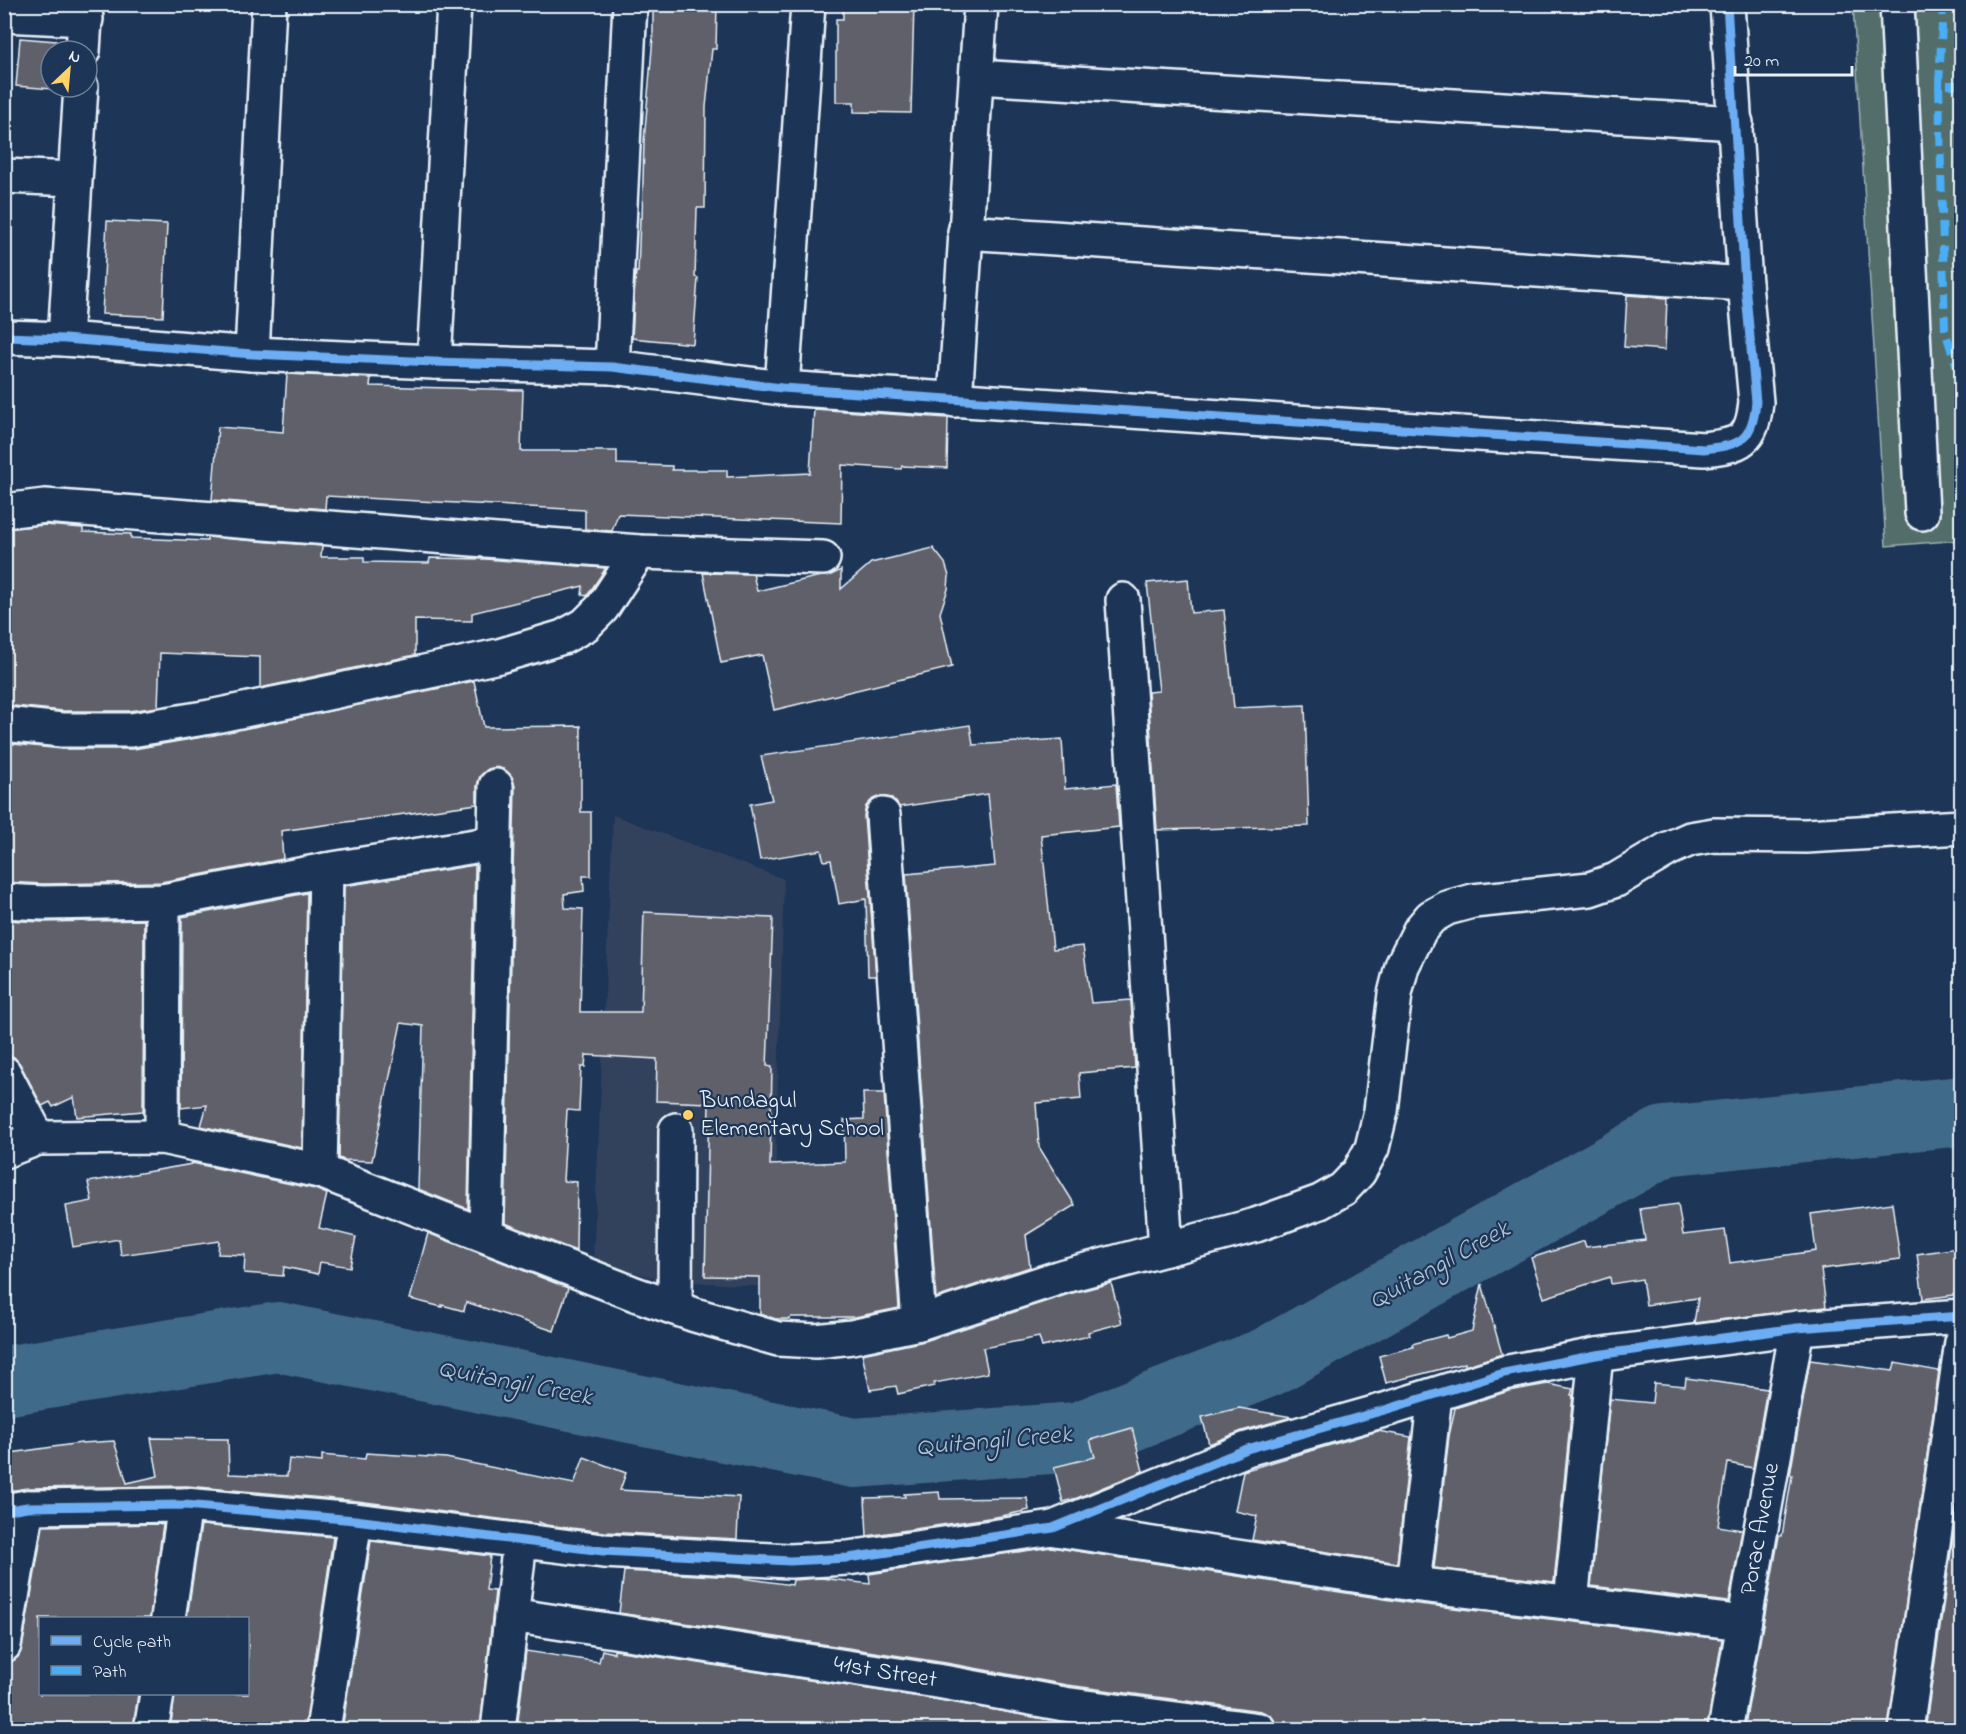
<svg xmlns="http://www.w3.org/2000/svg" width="1966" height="1734" viewBox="0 0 1966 1734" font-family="'Indie Flower',sans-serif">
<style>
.built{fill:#31425d}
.green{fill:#536e6b;stroke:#9eb0b2;stroke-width:1.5}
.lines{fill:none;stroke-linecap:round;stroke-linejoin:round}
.river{stroke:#416a89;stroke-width:70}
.building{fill:#60616a;stroke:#e8f1f8;stroke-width:1.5}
.minor-casing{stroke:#e8f1f8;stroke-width:38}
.minor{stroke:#1d3557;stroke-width:33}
.quiet{stroke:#49aef6;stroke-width:8;stroke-dasharray:15 8;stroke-linecap:butt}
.cycleway-casing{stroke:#1d3557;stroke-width:13}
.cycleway{stroke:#6dadf4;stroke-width:9}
.poi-dot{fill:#ffd166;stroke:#1d3557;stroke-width:2}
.labels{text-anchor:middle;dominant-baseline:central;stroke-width:4.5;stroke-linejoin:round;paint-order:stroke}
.poi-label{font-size:24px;fill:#e8f1f8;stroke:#1d3557;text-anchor:start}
.street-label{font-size:24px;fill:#e8f1f8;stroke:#1d3557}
.water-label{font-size:26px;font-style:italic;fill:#aec2d1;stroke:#1d3557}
</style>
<rect width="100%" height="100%" fill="#1d3557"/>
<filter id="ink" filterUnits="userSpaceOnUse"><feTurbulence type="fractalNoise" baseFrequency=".0167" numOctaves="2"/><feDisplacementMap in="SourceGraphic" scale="12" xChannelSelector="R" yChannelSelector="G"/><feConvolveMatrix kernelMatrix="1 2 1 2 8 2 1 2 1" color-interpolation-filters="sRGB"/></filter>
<g filter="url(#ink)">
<!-- built -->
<polygon class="built" points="613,815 784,879 772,1287 662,1280 593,1261"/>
<!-- green -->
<polygon class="green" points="1853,5 1961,5 1961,540 1886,546"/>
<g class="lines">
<!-- river -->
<polyline class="river" points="4,1381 278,1337 854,1453 1078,1437 1268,1362 1664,1141 1962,1111"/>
</g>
<!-- building -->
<g class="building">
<polygon points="653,4 717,4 716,49 712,49 706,107 705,208 697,208 695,277 698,278 693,344 632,338 635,281 636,272 638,272 640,218 642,218 644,141 653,37"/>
<polygon points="843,4 914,4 911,113 854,112 854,102 836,102 836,19 843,19"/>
<polygon points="20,38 56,41 55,51 51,51 52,89 16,86"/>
<polygon points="107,221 167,224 163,317 102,314"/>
<polygon points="1627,295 1667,298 1665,350 1624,347"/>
<polygon points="287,374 371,378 370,386 523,390 521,451 617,451 617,464 672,466 672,470 727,470 727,477 810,473 814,409 948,418 947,468 902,466 901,469 842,465 841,523 618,514 612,531 585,529 585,510 326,496 325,509 212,500 218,427 283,432"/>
<polygon points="45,525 83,528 83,532 131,534 131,538 207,541 207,537 322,546 321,557 364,557 364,562 429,563 430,558 485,559 606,568 587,596 582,595 583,586 472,613 472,621 415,620 415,655 260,688 260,657 160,653 158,707 129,711 63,711 4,705 4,529"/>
<polygon points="933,548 945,563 949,576 948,589 940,613 952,667 774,710 762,655 721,663 703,573 753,574 757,591 816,577 831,575 841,570 841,589 871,563"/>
<polygon points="1188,579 1191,613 1224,610 1234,708 1305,705 1309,826 1157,830 1148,692 1159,691 1147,583"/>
<polygon points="474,681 484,727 581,726 581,812 591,812 591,876 583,876 584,891 564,894 565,908 583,909 580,1012 641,1012 644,912 773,918 767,1066 772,1067 770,1165 845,1162 844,1120 864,1119 863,1093 884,1093 899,1308 855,1317 791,1317 790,1319 776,1319 760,1314 760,1277 705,1276 709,1103 656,1101 657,1059 586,1055 585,1067 581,1067 579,1111 567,1110 563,1181 577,1182 576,1251 505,1223 515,786 512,777 505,770 497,767 488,769 480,776 477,786 477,804 281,831 283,859 161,882 43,884 4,882 4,743 62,749 134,749 214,735"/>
<polygon points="970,725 973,745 1062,739 1065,789 1116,784 1119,827 1041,835 1053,949 1083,946 1091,1003 1131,1000 1135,1068 1079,1073 1081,1099 1036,1103 1039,1147 1075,1205 1026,1235 1030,1267 936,1298 906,874 995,866 988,794 899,807 892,798 881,796 873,799 866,806 864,816 876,976 868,976 866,899 839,904 831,860 824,861 821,850 760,860 750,804 772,800 761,756"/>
<polygon points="475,865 468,1209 418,1189 423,1026 401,1023 372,1161 344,1160 339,1158 344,886"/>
<polygon points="307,893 302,1148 201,1126 207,1105 181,1108 182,917"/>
<polygon points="4,920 43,922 144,920 143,1111 77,1117 74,1097 53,1107 50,1102 42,1106 20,1064 14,1057 4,1054"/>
<polygon points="192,1163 315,1189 327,1194 319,1228 356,1237 350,1267 320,1262 318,1274 284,1267 283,1276 244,1273 245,1255 218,1254 219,1241 121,1255 119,1239 73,1247 66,1206 92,1201 88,1182 192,1164"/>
<polygon points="1892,1203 1900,1259 1821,1269 1826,1307 1694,1323 1698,1298 1646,1305 1642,1279 1611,1284 1610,1277 1544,1298 1531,1258 1584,1241 1586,1247 1645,1240 1640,1209 1678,1204 1683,1235 1725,1230 1730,1263 1816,1251 1811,1214"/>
<polygon points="428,1233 568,1288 554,1331 466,1302 464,1311 442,1305 442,1307 410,1299"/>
<polygon points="1958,1248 1962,1274 1962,1294 1923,1299 1917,1254"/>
<polygon points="1111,1283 1122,1323 1088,1332 1089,1336 1042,1347 1039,1337 983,1348 988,1373 934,1383 934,1386 898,1394 896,1386 870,1390 862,1354 925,1341 1069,1294"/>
<polygon points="1482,1284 1502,1354 1465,1366 1465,1363 1386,1383 1379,1356 1413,1347 1412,1344 1446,1335 1447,1338 1472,1331"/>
<polygon points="1810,1360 1893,1371 1895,1363 1939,1371 1888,1730 1744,1730 1779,1536 1782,1536 1792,1475 1790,1475"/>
<polygon points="1686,1378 1767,1389 1753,1468 1728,1463 1718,1526 1742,1530 1729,1602 1591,1586 1610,1399 1652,1403 1654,1383 1685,1386"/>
<polygon points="1548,1384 1573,1389 1571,1395 1573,1395 1554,1582 1434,1568 1449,1436 1455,1408 1509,1391"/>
<polygon points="1239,1408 1292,1417 1242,1431 1209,1444 1202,1417"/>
<polygon points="1132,1428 1143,1471 1077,1498 1063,1502 1054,1467 1095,1457 1090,1440"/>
<polygon points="1378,1431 1411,1437 1397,1563 1252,1540 1257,1516 1235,1511 1243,1471"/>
<polygon points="151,1438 228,1439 229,1474 287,1476 289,1459 322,1462 322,1455 365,1459 366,1453 446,1458 574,1484 584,1457 626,1473 620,1490 739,1497 737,1539 605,1532 546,1525 539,1522 538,1524 357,1501 187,1486 27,1488 4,1492 4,1454 81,1443 114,1441 127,1483 158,1476"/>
<polygon points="1962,1477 1962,1730 1925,1730"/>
<polygon points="939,1492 940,1499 1027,1498 1029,1510 1002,1516 867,1536 865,1498 905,1497 904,1494"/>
<polygon points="163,1524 150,1618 40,1618 40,1694 138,1694 133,1730 4,1730 6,1663 11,1662 18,1657 22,1648 43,1526"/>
<polygon points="201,1525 333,1537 305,1730 170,1730 175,1694 248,1694 248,1618 187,1618"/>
<polygon points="371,1541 490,1556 486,1590 495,1591 480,1730 342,1730"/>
<polygon points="1051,1547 1410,1603 1722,1639 1707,1730 1277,1730 1276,1722 1271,1716 1261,1711 1067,1685 946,1663 619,1613 624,1571 735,1577 792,1585 793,1580 821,1578 870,1584 869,1574"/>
<polygon points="602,1650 614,1653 614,1650 940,1700 1061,1722 1113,1730 714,1730 675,1723 674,1730 517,1730 526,1651 599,1662"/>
</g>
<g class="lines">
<!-- minor casing -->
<g class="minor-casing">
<g id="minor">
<polyline points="1897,4 1922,513"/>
<polyline points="4,15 86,19"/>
<polyline points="83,51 86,4"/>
<polyline points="977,77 1736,123"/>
<polyline points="4,176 74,179"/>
<polyline points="965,232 1745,284"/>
<path d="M4 337 65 339 252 354 434 362 612 367 782 388 1704 449C1741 445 1752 441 1756 402L1745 284 1727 4"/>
<polyline points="65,339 81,87"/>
<polyline points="252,354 269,4"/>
<polyline points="434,362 454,4"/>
<polyline points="612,367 630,4"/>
<polyline points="782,388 808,4"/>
<polyline points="955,400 981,4"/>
<polyline points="4,511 45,506 639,552 823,558"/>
<polyline points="1123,600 1166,1249"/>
<polyline points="4,724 62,730 131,730 210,717 318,695 499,656 563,637 585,625 602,608 639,552"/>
<polyline points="883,815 919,1323"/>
<polyline points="4,901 43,903 163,901 326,870 494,843"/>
<polyline points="4,1073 38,1138"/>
<polyline points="162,1137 163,901"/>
<polyline points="4,1151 38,1138 162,1137 320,1171 635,1294 695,1315 778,1339 816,1341 852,1337 919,1323 1064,1276 1256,1225 1320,1202 1343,1189 1359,1172 1372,1148 1381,1111 1395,994 1402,966 1420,930 1431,917 1447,908 1473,901 1590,889 1616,880 1668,849 1690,839 1714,835 1806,836 1962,827"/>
<polyline points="320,1171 326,870"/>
<polyline points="486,1235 496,786"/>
<polyline points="675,1308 676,1130"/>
<polyline points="4,1511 27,1507 185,1505 355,1520 603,1551 790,1561 848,1558 1053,1528 1247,1449 1388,1409 1504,1373 1596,1355 1797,1328 1962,1316"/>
<polyline points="1055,1529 1413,1584 1744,1623"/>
<polyline points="1413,1584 1435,1395"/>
<polyline points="1571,1602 1596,1355"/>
<polyline points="511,1615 943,1682 1064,1704 1259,1730"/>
<polyline points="168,1618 185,1505"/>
<polyline points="4,1645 27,1507"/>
<polyline points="151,1730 157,1694"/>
<polyline points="323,1730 355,1520"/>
<polyline points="498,1730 520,1541"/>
<polyline points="1725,1730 1797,1328"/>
<polyline points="1906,1730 1962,1342"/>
</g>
</g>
<!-- minor -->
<use href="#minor" class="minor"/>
<!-- quiet -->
<g class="quiet">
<polyline points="1939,85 1943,4"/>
<polyline points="1962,85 1939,85 1945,331 1962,382"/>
</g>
<!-- cycleway casing -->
<g class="cycleway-casing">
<g id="cycleway">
<path d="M4 337 65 339 252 354 434 362 612 367 782 388 1704 449C1741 445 1752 441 1756 402L1745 284 1727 4"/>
<polyline points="4,1511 27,1507 185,1505 355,1520 603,1551 790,1561 848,1558 1053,1528 1247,1449 1388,1409 1504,1373 1596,1355 1797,1328 1962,1316"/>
</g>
</g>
<!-- cycleway -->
<use href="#cycleway" class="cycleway"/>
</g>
</g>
<!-- markers -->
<circle class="poi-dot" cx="688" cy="1115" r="6"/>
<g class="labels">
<!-- poi labels -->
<g class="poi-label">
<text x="700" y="1101">Bundagul<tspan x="700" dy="28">Elementary School</tspan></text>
</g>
<!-- street labels -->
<g class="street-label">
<text transform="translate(1761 1529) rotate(-80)">Porac Avenue</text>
<text transform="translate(885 1673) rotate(9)">41st Street</text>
</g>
<!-- water labels -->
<g class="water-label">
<text transform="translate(1440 1266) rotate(-29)">Quitangil Creek</text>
<text transform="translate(515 1384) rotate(11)">Quitangil Creek</text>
<text transform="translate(994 1442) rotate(-5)">Quitangil Creek</text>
</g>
</g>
<!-- margin -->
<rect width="1966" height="1734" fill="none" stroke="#1d3557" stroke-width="24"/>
<rect x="12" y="12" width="1942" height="1710" fill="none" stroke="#e8f1f8" stroke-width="2" filter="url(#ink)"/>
<!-- legend -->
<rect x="39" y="1617" width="210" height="78" fill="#1d3557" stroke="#6e8097" stroke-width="1.5"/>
<rect x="51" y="1636" width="30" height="9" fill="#6dadf4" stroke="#6e8097" stroke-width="1.5"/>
<text x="93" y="1647" font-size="18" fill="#e8f1f8">Cycle path</text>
<rect x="51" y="1666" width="30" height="9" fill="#49aef6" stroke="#6e8097" stroke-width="1.5"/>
<text x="93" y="1677" font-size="18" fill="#e8f1f8">Path</text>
<!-- north arrow -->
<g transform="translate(69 69) rotate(26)"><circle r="28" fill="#1d3557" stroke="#6e8097" stroke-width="1.5"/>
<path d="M0-4.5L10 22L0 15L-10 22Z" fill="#ffd166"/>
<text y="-9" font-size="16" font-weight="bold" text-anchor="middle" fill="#e8f1f8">N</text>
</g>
<!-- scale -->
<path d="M1735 66v9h117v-9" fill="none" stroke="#e8f1f8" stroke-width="3"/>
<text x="1744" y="66" font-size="18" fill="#e8f1f8" stroke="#1d3557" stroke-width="4.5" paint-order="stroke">20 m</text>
</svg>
